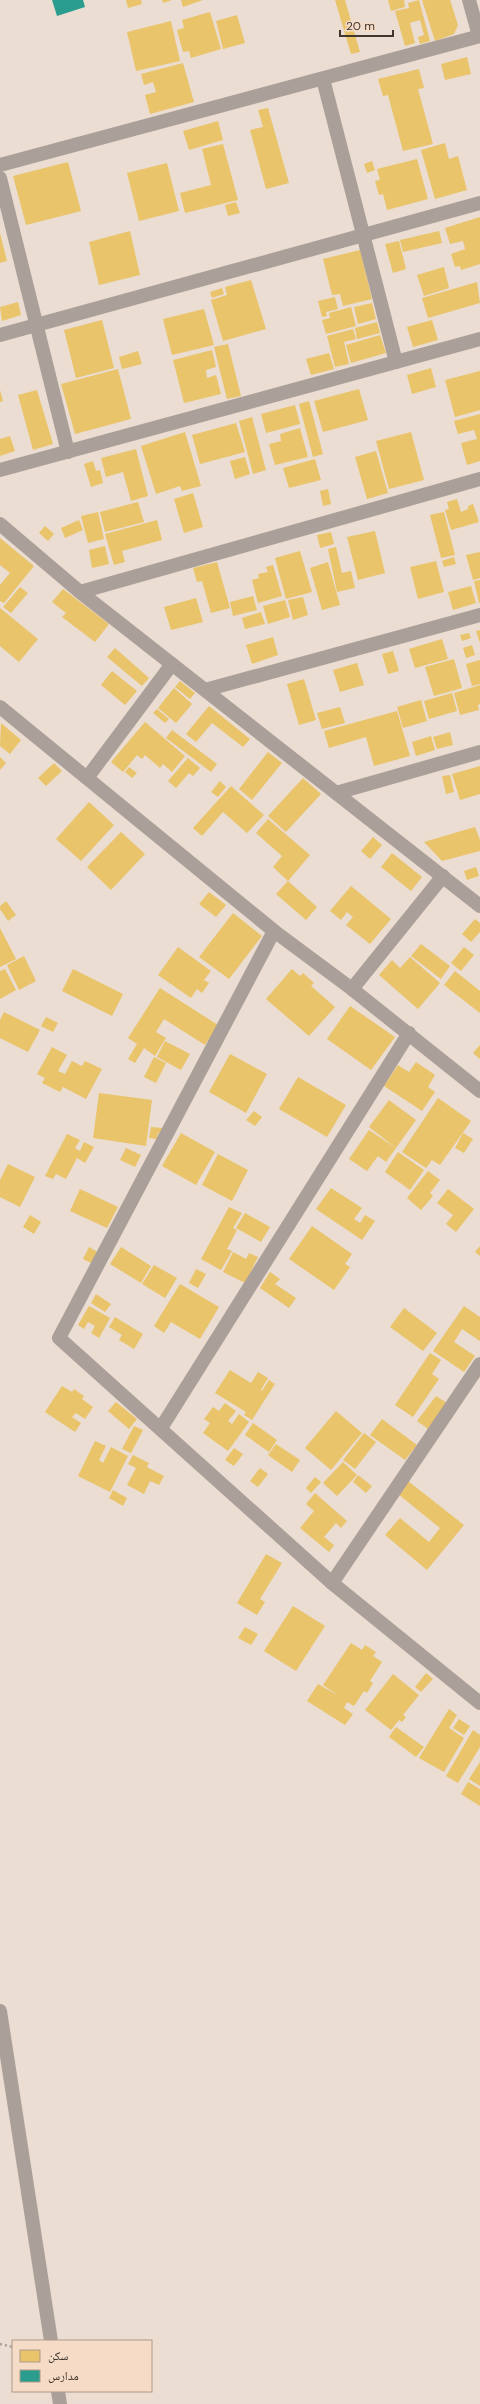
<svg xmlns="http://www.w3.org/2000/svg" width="480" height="2404" viewBox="0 0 480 2404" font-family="'DM Sans','Noto Naskh Arabic',sans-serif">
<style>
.homes{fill:#e9c46a}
.schools{fill:#2a9d8f}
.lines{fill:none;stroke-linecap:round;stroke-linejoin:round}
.path{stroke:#aa9f99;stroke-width:2.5;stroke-dasharray:2 3;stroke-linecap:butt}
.minor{stroke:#ab9f9a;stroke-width:14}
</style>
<rect width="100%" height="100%" fill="#ebddd1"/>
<!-- homes -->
<g class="homes">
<polygon points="126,0 141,0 142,4 128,8"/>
<polygon points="162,0 172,0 163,3"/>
<polygon points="181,0 203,0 183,7"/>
<polygon points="335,0 345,0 360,52 351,54"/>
<polygon points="388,0 404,0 405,7 391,11"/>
<polygon points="419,0 430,41 420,44 418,37 424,35 420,20 410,23 415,43 405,46 395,11 409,8 408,3"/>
<polygon points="422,0 450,0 458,25 454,34 435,41"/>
<polygon points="210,12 221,49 191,58 189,51 183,52 177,30 184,28 182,20"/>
<polygon points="237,15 245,43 223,49 216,21"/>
<polygon points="171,21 180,61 136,71 127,32"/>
<polygon points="467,57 471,74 445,80 441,64"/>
<polygon points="183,63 194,102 150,114 145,95 156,92 153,82 144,85 141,74"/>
<polygon points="419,69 424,88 418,89 433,144 403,151 388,95 383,96 378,79"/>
<polygon points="268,108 289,183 266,189 250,130 263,127 258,110"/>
<polygon points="218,121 223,140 189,150 183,131"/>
<polygon points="445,143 449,159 458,156 467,190 435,199 421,150"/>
<polygon points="223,144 238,200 185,213 180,193 211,185 202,149"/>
<polygon points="417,159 428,199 387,210 383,194 379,195 375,181 380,180 377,169"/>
<polygon points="372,161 375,170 367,173 364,164"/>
<polygon points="68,162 81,211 26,225 13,176"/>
<polygon points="167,163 179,211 139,221 127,173"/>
<polygon points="236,202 240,213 228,216 225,205"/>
<polygon points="480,217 480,264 461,270 460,266 455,267 451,254 465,249 463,241 450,244 445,228"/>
<polygon points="130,231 140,275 99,285 89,242"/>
<polygon points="439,231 442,243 403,252 400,240"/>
<polygon points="0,233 7,261 0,263"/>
<polygon points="399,241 406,269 393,273 385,244"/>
<polygon points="360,250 372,299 343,306 340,294 332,295 323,259"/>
<polygon points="444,267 449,288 424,296 417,275"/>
<polygon points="251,280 266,329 223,341 211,300 227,295 225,287"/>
<polygon points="477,282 480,303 428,318 422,298"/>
<polygon points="222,288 224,294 212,298 210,292"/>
<polygon points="335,297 338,309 326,312 327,316 322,317 318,301"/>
<polygon points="18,302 21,315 2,321 0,307"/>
<polygon points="372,303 376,319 358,324 354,307"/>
<polygon points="351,307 356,326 326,334 322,320 330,318 329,313"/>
<polygon points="204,309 214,345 172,355 163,319"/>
<polygon points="102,320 114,368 76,378 64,330"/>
<polygon points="432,320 438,340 413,347 407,327"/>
<polygon points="377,322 380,333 357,339 355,328"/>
<polygon points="353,329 356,339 344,342 349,364 335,367 327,336"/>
<polygon points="380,335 386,353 351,363 346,345"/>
<polygon points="228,344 241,396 227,399 214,347"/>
<polygon points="212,350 216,367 206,370 207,378 216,375 221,394 184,403 173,360"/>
<polygon points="138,351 142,364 122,369 119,357"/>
<polygon points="329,353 334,369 311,375 306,359"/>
<polygon points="431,368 436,387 412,394 407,375"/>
<polygon points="118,369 131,419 75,434 61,384"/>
<polygon points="480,371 480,410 455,417 445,380"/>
<polygon points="359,389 368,420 323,432 314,401"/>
<polygon points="0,390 3,401 0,402"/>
<polygon points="37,390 53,444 33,450 18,395"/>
<polygon points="309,401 323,454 313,457 299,404"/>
<polygon points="295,405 300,424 266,433 261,414"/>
<polygon points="480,414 480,461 467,465 461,443 477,439 474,430 458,434 454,421"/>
<polygon points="252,417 266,470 253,474 239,421"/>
<polygon points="236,423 245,452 200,464 192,435"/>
<polygon points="300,428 308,457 275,465 269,444 281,441 280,434"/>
<polygon points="185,432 201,486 182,491 180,486 156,494 141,446"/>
<polygon points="411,432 424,480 389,489 376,441"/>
<polygon points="10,436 15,451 0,456 0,439"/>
<polygon points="136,449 148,496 131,501 123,472 106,477 101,458"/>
<polygon points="376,451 388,493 367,499 355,457"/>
<polygon points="245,457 250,474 235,479 230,461"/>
<polygon points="315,459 321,480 289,488 283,468"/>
<polygon points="93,461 96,471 100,470 103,483 91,487 84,464"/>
<polygon points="328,489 331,504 323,506 320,491"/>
<polygon points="193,493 203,527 184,533 174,499"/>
<polygon points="457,499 461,512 468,509 468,506 473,504 479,522 451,530 445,510 449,509 447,502"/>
<polygon points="138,502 144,522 105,532 100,512"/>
<polygon points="98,512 104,539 88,543 81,516"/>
<polygon points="444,512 455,555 441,558 430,515"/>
<polygon points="79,520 83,530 65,538 61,528"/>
<polygon points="157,520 162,540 122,551 125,562 114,565 105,534"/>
<polygon points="45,526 54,534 48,541 39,533"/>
<polygon points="375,531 385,573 358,580 347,537"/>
<polygon points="331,532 334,544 320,548 317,535"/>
<polygon points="0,538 34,566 4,603 0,601 0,585 10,573 0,565"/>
<polygon points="105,546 109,564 92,568 89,550"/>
<polygon points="336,547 342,573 351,571 355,588 337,592 328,549"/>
<polygon points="300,551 312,592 286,599 275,558"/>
<polygon points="480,552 480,578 473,580 466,555"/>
<polygon points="454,557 456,564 444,567 442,561"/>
<polygon points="436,561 444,592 418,599 410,567"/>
<polygon points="217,562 230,608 211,613 202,581 197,582 193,568"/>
<polygon points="328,562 340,605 322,610 310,568"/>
<polygon points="273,565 282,596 258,603 252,580 259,578 258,574 268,572 266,567"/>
<polygon points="480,580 480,603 479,603 474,581"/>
<polygon points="471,586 476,603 453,610 448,592"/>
<polygon points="20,587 28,593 11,613 3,607"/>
<polygon points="63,589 109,624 95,642 62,617 66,613 52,602"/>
<polygon points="253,596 257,610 233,616 230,602"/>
<polygon points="303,597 308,615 293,620 288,600"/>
<polygon points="196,598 203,622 171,630 164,607"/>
<polygon points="285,600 290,617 268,624 263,606"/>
<polygon points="0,608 38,639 19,662 0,646"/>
<polygon points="261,612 265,624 245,629 242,618"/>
<polygon points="480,630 480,643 476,631"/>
<polygon points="469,633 471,638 462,641 460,635"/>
<polygon points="273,637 278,655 252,664 246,645"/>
<polygon points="442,639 448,659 415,668 409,649"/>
<polygon points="472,645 475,655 466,658 463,648"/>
<polygon points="115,648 149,678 142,686 107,657"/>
<polygon points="393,651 399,671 388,674 382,654"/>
<polygon points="454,659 462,688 434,696 425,667"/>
<polygon points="480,660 480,684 472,686 466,664"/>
<polygon points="357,663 364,685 340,692 333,670"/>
<polygon points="112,671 137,691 125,705 101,685"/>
<polygon points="304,679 316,720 299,725 287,684"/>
<polygon points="180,681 195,693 190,699 175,687"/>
<polygon points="480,685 480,704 478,705 479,710 460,715 454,693"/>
<polygon points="174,688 192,704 176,723 158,708"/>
<polygon points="452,693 457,711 429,719 424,701"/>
<polygon points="421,700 427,721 403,728 397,707"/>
<polygon points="209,706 250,739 243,747 212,723 196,742 186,734"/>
<polygon points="340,707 345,723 322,729 317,713"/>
<polygon points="157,709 169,719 165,723 153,713"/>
<polygon points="397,711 410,756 374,766 366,737 329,748 324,731"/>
<polygon points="145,722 185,756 172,772 163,764 160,768 145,755 142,759 137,755 123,772 111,762"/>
<polygon points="1,723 21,740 10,754 0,746"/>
<polygon points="172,730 217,764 211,772 166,738"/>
<polygon points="450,732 453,745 437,749 433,737"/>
<polygon points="431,736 435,750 416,756 412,742"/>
<polygon points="268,752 282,763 252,800 239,789"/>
<polygon points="0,757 6,763 0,770"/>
<polygon points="188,758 200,768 193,776 189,773 176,788 168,781"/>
<polygon points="54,763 62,771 46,786 38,778"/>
<polygon points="480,766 480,794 460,800 452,774"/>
<polygon points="129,767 137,773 132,778 125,772"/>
<polygon points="450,775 454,792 446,794 442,776"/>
<polygon points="303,778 321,794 286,832 268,816"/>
<polygon points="220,781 226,787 218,797 211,792"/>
<polygon points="231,786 264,815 247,833 223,812 202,836 193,828"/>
<polygon points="89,802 114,825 81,861 56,839"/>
<polygon points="268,819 310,855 288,881 273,867 282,856 256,833"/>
<polygon points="475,827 480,840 480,851 442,861 424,842"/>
<polygon points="121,832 145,854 111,890 87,867"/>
<polygon points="373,837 382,845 370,859 361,851"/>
<polygon points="392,853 422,877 411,891 381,867"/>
<polygon points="476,867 479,876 467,880 464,871"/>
<polygon points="288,881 317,907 306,920 276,894"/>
<polygon points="351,886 391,919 370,944 346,925 353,917 347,912 341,920 330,911"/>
<polygon points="209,892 226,905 216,917 199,904"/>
<polygon points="6,901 16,915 8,921 0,909 0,906"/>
<polygon points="233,913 262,936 229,979 199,957"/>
<polygon points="475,919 480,923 480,932 471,942 462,934"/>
<polygon points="0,928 16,959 0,967"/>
<polygon points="421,944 450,966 441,979 411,956"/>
<polygon points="178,947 211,971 204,980 209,983 202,993 197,989 191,998 158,975"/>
<polygon points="464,947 474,955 461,971 451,963"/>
<polygon points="24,956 36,981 19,990 7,965"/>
<polygon points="410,957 440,983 418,1009 379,975 392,960 400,968"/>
<polygon points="5,969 16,990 0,999 0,971"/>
<polygon points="73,969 123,994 112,1016 62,991"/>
<polygon points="292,969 300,976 303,973 314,983 311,986 335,1007 309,1036 266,999"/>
<polygon points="455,971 480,991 480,1013 444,985"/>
<polygon points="160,988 218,1025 205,1045 164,1019 156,1032 166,1038 155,1056 144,1048 135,1063 128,1059 137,1044 128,1038"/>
<polygon points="350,1006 395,1037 371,1070 327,1039"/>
<polygon points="4,1012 40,1030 28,1052 0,1038 0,1020"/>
<polygon points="46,1017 58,1023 53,1032 41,1026"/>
<polygon points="165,1041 190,1054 181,1070 157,1057"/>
<polygon points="480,1045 480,1059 473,1053"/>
<polygon points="52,1047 67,1055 58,1071 65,1074 72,1061 82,1066 85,1061 102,1069 86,1099 63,1087 60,1092 42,1083 45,1078 37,1074"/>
<polygon points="230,1054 267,1074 246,1113 209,1092"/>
<polygon points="154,1057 166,1063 156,1083 144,1077"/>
<polygon points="416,1062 435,1075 428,1087 435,1092 422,1111 384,1086 398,1065 409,1072"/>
<polygon points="298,1077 346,1105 327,1137 279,1109"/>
<polygon points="99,1093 152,1100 146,1146 93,1138"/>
<polygon points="438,1098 471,1121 440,1165 432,1160 426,1168 402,1152"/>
<polygon points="389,1100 416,1120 396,1148 369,1127"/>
<polygon points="254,1111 262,1117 255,1126 246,1120"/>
<polygon points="151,1127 163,1128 162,1134 158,1133 157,1139 149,1138"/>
<polygon points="369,1130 396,1148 386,1162 378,1156 367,1171 349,1159"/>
<polygon points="181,1133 215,1152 196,1185 162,1166"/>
<polygon points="463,1133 473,1139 464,1153 455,1148"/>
<polygon points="67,1134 80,1140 75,1148 80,1151 84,1142 94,1147 85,1163 77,1158 66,1179 56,1174 53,1179 45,1176"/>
<polygon points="126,1148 141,1155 135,1167 120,1160"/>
<polygon points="398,1152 424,1170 410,1190 385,1172"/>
<polygon points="218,1154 248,1170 232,1201 202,1185"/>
<polygon points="8,1164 35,1177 20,1207 0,1197 0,1180"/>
<polygon points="428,1171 440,1180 430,1193 433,1196 421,1210 407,1198"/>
<polygon points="331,1188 362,1208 354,1219 360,1223 365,1215 375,1221 362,1240 316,1209"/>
<polygon points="80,1189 118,1207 107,1228 70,1211"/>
<polygon points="448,1189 474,1209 456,1232 446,1224 453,1215 437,1203"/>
<polygon points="229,1207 242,1213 233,1228 237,1230 227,1249 232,1251 221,1270 201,1259"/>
<polygon points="245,1213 270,1227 261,1242 236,1228"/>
<polygon points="30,1215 41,1222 34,1234 23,1227"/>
<polygon points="312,1226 352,1254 345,1264 350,1267 334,1290 289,1259"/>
<polygon points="480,1246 480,1256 475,1252"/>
<polygon points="89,1247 99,1253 93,1264 83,1259"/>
<polygon points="121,1247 151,1266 141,1283 110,1264"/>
<polygon points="233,1252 246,1259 249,1253 258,1257 245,1283 223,1272"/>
<polygon points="154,1265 177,1278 165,1298 142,1284"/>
<polygon points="196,1269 206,1274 198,1288 189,1283"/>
<polygon points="270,1272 280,1279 275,1284 296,1298 289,1308 260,1288"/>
<polygon points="180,1284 219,1307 200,1339 171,1322 164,1333 154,1326"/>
<polygon points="96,1294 111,1304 105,1312 91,1303"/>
<polygon points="89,1306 110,1318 99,1338 91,1333 95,1326 88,1322 84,1329 78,1325"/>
<polygon points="464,1306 480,1317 480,1341 462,1329 454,1342 475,1356 464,1372 433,1351"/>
<polygon points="404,1308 437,1333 423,1351 390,1327"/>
<polygon points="115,1317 143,1334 134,1349 119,1340 122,1335 109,1327"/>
<polygon points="430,1353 441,1360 432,1374 439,1379 413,1417 395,1405"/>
<polygon points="230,1370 251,1383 258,1372 268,1378 261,1390 262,1391 269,1380 275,1384 252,1420 244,1415 246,1412 215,1393"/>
<polygon points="62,1386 72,1392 74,1389 84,1396 82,1399 93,1407 85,1419 76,1413 72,1417 81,1423 75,1432 45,1412"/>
<polygon points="436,1396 447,1403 428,1429 417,1421"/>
<polygon points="116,1402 137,1419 129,1429 108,1411"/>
<polygon points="225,1403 236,1411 228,1421 232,1424 239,1414 249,1422 228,1451 203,1433 210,1423 204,1419 213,1407 219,1411"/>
<polygon points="336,1411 362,1433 331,1470 305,1448"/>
<polygon points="382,1419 417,1445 405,1460 370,1435"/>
<polygon points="253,1423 277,1440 269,1452 245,1435"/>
<polygon points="134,1426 143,1430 131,1453 122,1449"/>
<polygon points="364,1433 376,1442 355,1469 343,1460"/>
<polygon points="95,1441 106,1446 99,1460 103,1463 111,1447 128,1456 110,1492 78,1476"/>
<polygon points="276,1444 300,1460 292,1472 268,1455"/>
<polygon points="234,1448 243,1454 234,1466 225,1460"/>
<polygon points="133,1455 149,1463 147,1467 164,1476 159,1485 150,1481 144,1494 127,1485 136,1468 128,1464"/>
<polygon points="343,1462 357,1475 337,1496 323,1483"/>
<polygon points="260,1468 268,1474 258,1487 250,1481"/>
<polygon points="358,1475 372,1486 366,1493 353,1482"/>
<polygon points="315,1477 321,1482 311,1493 306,1488"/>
<polygon points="408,1481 464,1525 427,1570 385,1535 400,1518 429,1542 440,1528 398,1494"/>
<polygon points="113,1490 127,1498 123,1506 109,1498"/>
<polygon points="315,1493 347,1521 341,1528 336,1523 324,1537 334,1545 329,1552 300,1528 314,1511 306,1504"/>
<polygon points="266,1554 282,1563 260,1599 265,1602 257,1615 237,1603"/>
<polygon points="293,1606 325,1626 296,1671 264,1651"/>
<polygon points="245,1627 258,1634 251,1645 238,1638"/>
<polygon points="351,1643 362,1650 365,1645 376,1652 373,1656 382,1662 370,1681 373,1683 367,1693 364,1691 354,1706 347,1702 344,1708 353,1714 345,1725 307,1701 318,1684 339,1696 323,1685"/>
<polygon points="426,1673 433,1679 421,1692 415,1687"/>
<polygon points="393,1674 419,1695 403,1715 406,1717 402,1722 399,1720 391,1730 365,1710"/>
<polygon points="449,1709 457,1715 449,1728 464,1738 444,1772 419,1758"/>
<polygon points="459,1719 470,1726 464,1735 453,1728"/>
<polygon points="396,1727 424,1747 416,1757 389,1737"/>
<polygon points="473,1730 480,1735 480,1747 458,1783 446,1776"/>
<polygon points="480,1762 480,1786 469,1779"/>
<polygon points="468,1782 480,1789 480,1806 461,1794"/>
</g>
<!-- schools -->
<polygon class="schools" points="52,0 83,0 85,7 57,16"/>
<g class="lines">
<!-- path -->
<polyline class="path" points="0,2344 13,2347"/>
<!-- minor -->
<g class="minor">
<polyline points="469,0 479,36"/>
<polyline points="323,79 396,362"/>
<polyline points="0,165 480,36"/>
<polyline points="0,178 68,452"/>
<polyline points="0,335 480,203"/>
<polyline points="0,470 480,339"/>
<polyline points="0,524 80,592 480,906"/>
<polyline points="80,592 480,479"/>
<polyline points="205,690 480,615"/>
<polyline points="0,707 274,931 352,989 480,1091"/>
<polyline points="87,778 172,664"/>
<polyline points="336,793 480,752"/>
<polyline points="274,931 59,1338 332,1583 480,1703"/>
<polyline points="352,989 443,876"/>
<polyline points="161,1428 409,1033"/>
<polyline points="332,1583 480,1364"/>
<polyline points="0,2011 51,2341"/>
<polyline points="58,2391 60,2404"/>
</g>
</g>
<!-- legend -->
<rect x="12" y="2340" width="140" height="52" fill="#f6dcc6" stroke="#ad9a89"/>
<rect x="20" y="2350" width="20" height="12" fill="#e9c46a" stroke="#ad9a89"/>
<text x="48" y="2360" font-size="12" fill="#40362d">سكن</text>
<rect x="20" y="2370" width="20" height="12" fill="#2a9d8f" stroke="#ad9a89"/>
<text x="48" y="2380" font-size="12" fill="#40362d">مدارس</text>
<!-- scale -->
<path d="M340 30v6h53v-6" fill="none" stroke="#40362d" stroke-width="2"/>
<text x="346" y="30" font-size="12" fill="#40362d" stroke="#f6dcc6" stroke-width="3" paint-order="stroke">20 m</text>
</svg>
